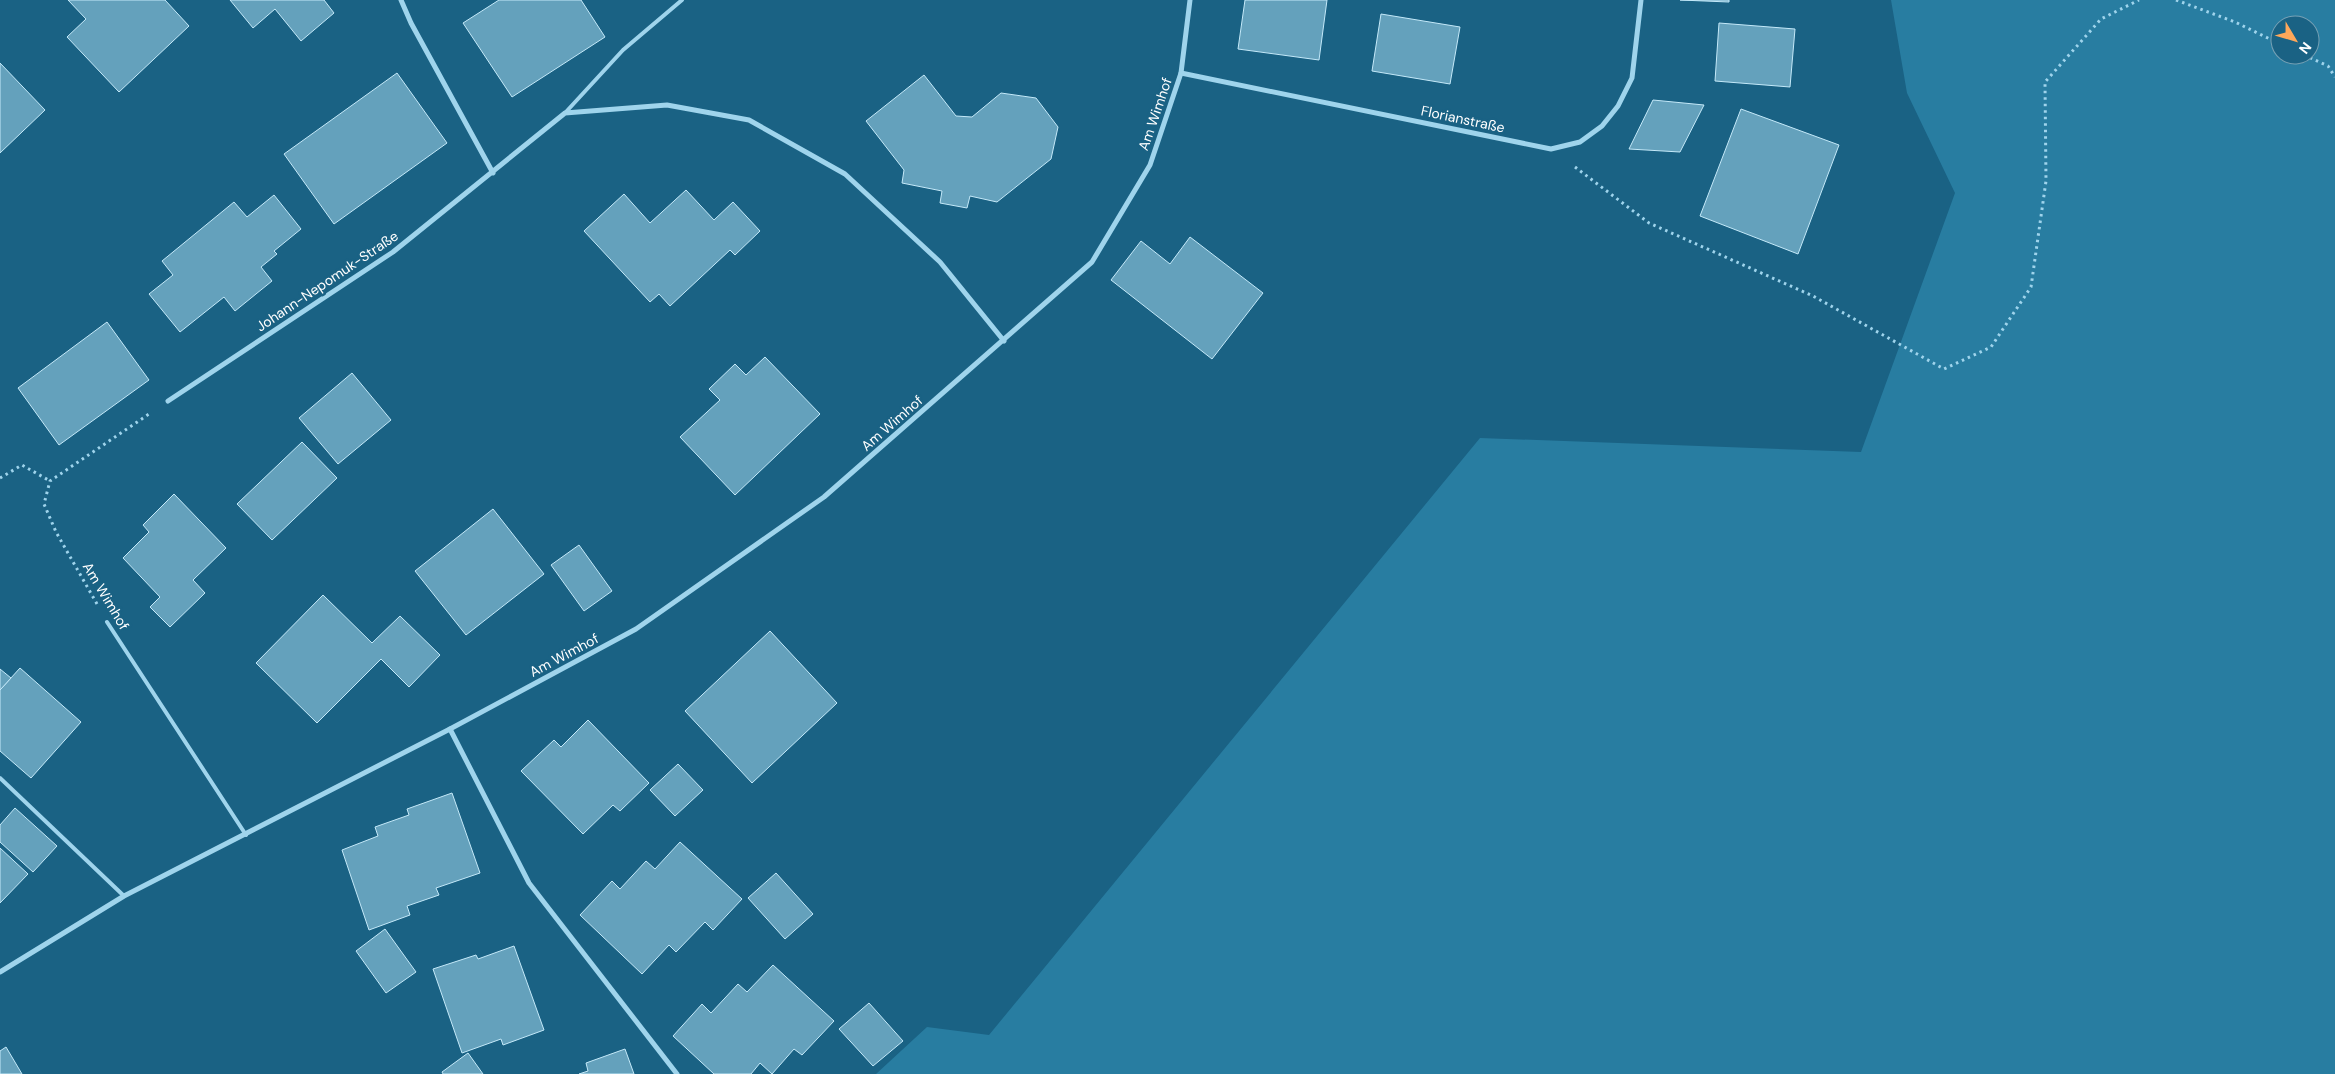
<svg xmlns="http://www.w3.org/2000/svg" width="2335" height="1074" viewBox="0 0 2335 1074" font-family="'DM Sans',sans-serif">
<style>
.green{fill:#287da1;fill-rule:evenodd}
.building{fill:#64a1bc;stroke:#c4e9f9}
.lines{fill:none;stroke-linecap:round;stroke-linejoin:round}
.path{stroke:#9fd4ec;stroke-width:3;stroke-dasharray:2.5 4;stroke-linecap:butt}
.service{stroke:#9fd4ec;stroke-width:4}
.minor{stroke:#9fd4ec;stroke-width:5}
.labels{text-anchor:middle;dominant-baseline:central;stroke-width:5;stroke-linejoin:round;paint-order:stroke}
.street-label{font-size:14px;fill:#fff;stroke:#1a6284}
</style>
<rect width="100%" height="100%" fill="#1a6284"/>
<!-- green -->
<path class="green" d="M1891 0H2335V1074H876L927 1027 989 1035 1480 438 1861 452 1955 193 1907 93ZM2280 25H2310V55H2280Z"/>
<!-- building -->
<g class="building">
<polygon points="68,0 165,0 189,26 119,92 67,37 86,19"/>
<polygon points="230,0 324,0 334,13 301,41 275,9 253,28"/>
<polygon points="499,0 581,0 605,37 512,97 463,23"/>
<polygon points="1245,0 1327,0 1319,60 1238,49"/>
<polygon points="1680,0 1729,0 1729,2"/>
<polygon points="1381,14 1460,27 1450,84 1372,71"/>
<polygon points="1719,23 1795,29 1790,87 1715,81"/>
<polygon points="0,63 45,110 0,153"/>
<polygon points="397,73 447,143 334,224 284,154"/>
<polygon points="924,75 956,116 972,117 1001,93 1036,98 1058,127 1051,159 997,202 970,196 967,208 940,203 942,191 902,183 904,170 866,121"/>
<polygon points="1653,100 1704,105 1680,152 1629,149"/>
<polygon points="1741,109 1839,145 1798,254 1700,216"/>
<polygon points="686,190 714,220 733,202 760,231 735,255 730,250 670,306 659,294 650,302 584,231 624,194 650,223"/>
<polygon points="274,195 301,229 274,251 277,254 261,267 272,281 235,311 224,297 180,332 149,294 173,275 162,261 234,202 247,217"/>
<polygon points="1190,237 1263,293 1212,359 1111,280 1141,241 1170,264"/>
<polygon points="107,322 149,380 59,445 18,388"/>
<polygon points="765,357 820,414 735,495 680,437 720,400 709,389 735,364 746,375"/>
<polygon points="352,373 391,420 338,464 299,418"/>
<polygon points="302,442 337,478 272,540 237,504"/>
<polygon points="174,494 226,548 193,580 205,593 170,627 150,607 160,597 123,558 149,532 143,525"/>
<polygon points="493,509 544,574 466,635 415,571"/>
<polygon points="579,545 612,591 584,611 551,565"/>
<polygon points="323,595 372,643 400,616 440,655 409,687 381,659 317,723 256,663"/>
<polygon points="770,631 837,703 752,783 685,711"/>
<polygon points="20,668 81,722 31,778 0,751 0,690"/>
<polygon points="0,669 11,678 0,690"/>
<polygon points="588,720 649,783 620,811 613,805 583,834 521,771 554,740 561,747"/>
<polygon points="678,764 703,790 675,816 650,790"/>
<polygon points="452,793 480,873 436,888 439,895 407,906 410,915 369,930 342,850 378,836 375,827 409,815 407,809"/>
<polygon points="15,808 57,846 33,872 0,842 0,825"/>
<polygon points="680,842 742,899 713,930 705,922 676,952 669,945 642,974 580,915 612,881 620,889 646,861 655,869"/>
<polygon points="0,848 28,874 0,903"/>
<polygon points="776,873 813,914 785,939 748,898"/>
<polygon points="385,929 416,972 386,993 356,951"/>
<polygon points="514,946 544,1030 503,1045 501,1039 462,1053 433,969 476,955 478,959"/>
<polygon points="773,965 834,1021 802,1055 794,1049 772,1074 760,1063 751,1074 714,1074 673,1036 702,1004 711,1013 738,984 747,992"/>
<polygon points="869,1003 903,1041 873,1066 839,1029"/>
<polygon points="6,1047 22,1074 0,1074 0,1051"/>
<polygon points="625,1049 634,1074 579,1074 588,1071 586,1063"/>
<polygon points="468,1053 483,1074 443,1074 442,1072"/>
</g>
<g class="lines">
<!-- path -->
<g class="path">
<polyline points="2176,0 2235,22 2280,44"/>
<polyline points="2304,55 2328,66 2335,77"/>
<polyline points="1575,167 1649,223 1813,296 1944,369 1991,347 2031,287 2046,181 2045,82 2101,19 2139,0"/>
<polyline points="0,478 22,465 50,481"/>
<polyline points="97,604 56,532 44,504 50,481 149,414"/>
</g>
<!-- service -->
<g class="service">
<polyline points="565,113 623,50 682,0"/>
<polyline points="107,622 246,835"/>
<polyline points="0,778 124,896"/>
</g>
<!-- minor -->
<g class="minor">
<polyline points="401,0 411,23 493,173"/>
<polyline points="1181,73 1551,149 1580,142 1602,126 1618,106 1632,78 1641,0"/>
<polyline points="168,401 393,252 565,113 667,105 749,120 845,174 940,262 1004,341"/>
<polyline points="450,729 529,883 677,1074"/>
<polyline points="0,972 124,896 450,729 636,629 824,497 1092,262 1150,165 1181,73 1190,0"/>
</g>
</g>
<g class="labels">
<!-- street labels -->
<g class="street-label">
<text transform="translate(1155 114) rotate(-71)">Am Wimhof</text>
<text transform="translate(1463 119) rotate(12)">Florianstraße</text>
<text transform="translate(327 281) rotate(-34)">Johann-Nepomuk-Straße</text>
<text transform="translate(892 423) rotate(-41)">Am Wimhof</text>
<text transform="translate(106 596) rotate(59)">Am Wimhof</text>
<text transform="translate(564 655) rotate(-28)">Am Wimhof</text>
</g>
</g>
<!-- north arrow -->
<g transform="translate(2295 40) rotate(128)"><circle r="24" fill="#1a6284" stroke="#76a1b5"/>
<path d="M0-4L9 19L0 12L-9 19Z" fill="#fea75a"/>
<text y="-8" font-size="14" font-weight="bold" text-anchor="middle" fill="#ffffff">N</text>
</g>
</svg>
